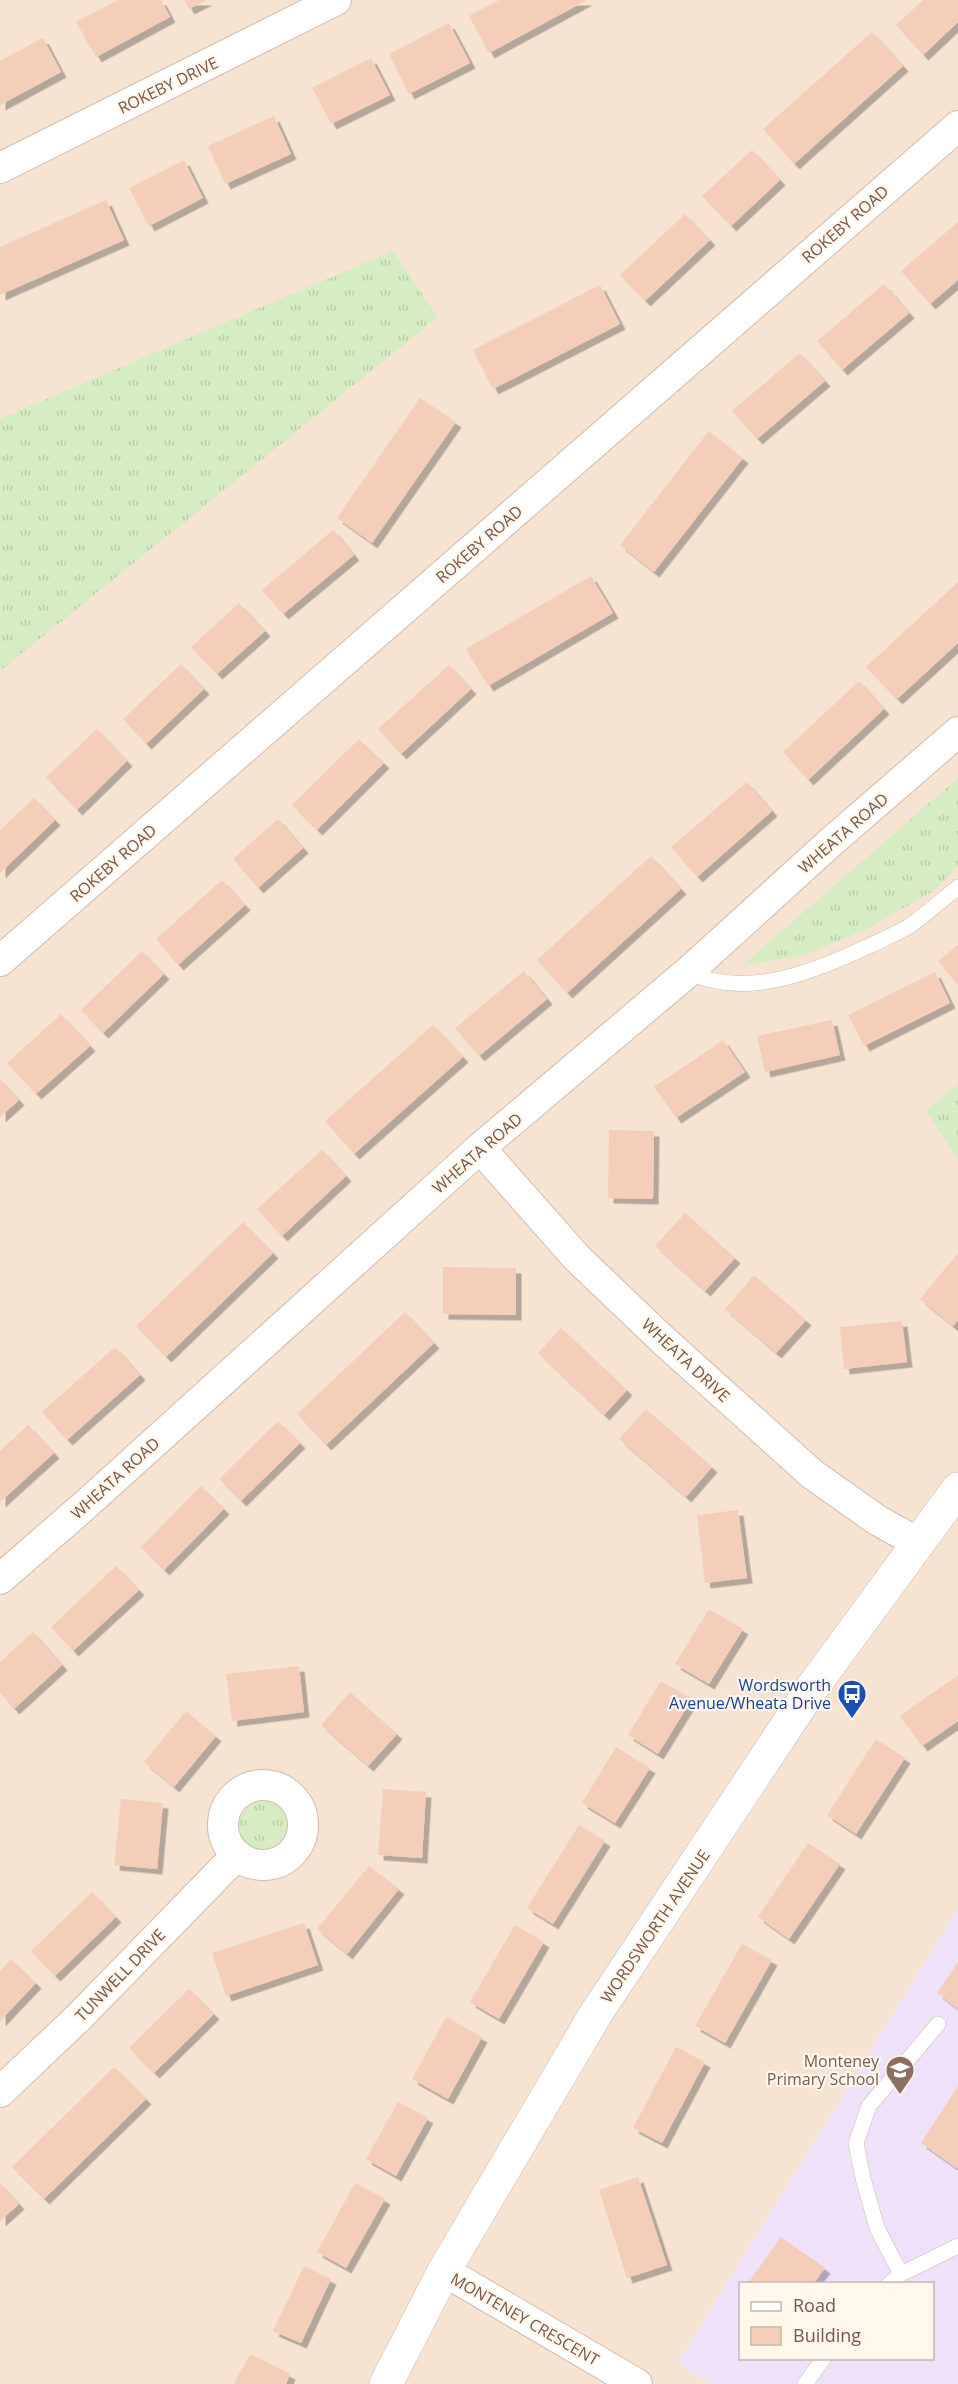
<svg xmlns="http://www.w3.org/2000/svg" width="958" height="2384" viewBox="0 0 958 2384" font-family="'Open Sans',sans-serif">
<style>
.residential{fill:#f6e3d2;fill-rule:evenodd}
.education{fill:#efe1fa;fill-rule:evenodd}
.grass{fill:url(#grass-tufts)}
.building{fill:#f5ceba;filter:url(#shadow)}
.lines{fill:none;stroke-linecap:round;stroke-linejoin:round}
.service-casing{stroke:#d2bbac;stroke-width:16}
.minor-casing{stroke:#d2bbac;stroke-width:32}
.tertiary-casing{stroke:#d2bbac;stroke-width:34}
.service{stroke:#fff;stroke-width:15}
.minor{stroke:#fff;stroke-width:30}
.tertiary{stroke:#fff;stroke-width:33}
.labels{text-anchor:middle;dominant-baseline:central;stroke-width:4.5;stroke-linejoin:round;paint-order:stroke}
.street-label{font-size:16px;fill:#785648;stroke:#fff6ec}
.transit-label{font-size:16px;fill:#164399;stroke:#fff6ec;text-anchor:end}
.education-label{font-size:16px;fill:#785e54;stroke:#fff6ec;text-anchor:end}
</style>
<defs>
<pattern id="grass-tufts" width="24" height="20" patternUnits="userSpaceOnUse" patternTransform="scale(1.5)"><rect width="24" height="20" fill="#d6ecc2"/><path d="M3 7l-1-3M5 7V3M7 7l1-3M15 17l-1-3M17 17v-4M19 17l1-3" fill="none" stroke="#bbcca8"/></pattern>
<filter id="shadow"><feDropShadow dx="5.5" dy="5.5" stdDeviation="0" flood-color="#0004"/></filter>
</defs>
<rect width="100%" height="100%" fill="#fef2e4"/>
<!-- residential -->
<path class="residential" d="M0 0H958V2384H0ZM740 2284H932V2358H740Z"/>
<!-- education -->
<path class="education" d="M958 1909V2384H711L678 2363ZM740 2284H932V2358H740Z"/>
<!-- grass -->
<g class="grass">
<polygon points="393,251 438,317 0,671 0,419"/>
<polygon points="958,778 958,866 935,890 867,929 802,956 743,965"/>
<polygon points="958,1085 958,1159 926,1110"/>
<circle cx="265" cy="1828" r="27"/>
</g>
<!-- building -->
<g class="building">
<polygon points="118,0 161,0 170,17 96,57 76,22"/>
<polygon points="184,0 207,0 189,9"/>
<polygon points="499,0 587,0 489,53 469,16"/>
<polygon points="923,0 958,0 958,22 923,55 896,25"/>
<polygon points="449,23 470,63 409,94 389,54"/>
<polygon points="872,32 903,66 794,164 763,129"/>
<polygon points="43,38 61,72 0,105 0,61"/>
<polygon points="371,58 390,95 331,124 312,88"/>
<polygon points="274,116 291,154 225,184 208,146"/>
<polygon points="752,150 780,180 731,226 702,196"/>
<polygon points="184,160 203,198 149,226 129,188"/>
<polygon points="106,200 124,240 0,295 0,247"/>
<polygon points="685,214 710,240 645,301 620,275"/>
<polygon points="958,222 958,280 930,304 901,271"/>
<polygon points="884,284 909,313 842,370 817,341"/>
<polygon points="600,285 620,324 493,389 473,350"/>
<polygon points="800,353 825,381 757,439 732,411"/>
<polygon points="420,398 456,422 372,543 337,518"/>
<polygon points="709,431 743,458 654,572 620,545"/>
<polygon points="333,530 354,555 283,614 262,590"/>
<polygon points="591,576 613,613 488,686 466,649"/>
<polygon points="958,582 958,643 897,699 866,667"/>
<polygon points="239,603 265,631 217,674 191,647"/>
<polygon points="181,664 204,689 146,744 123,719"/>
<polygon points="449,665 471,689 401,754 378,729"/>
<polygon points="859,681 884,709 808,780 783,752"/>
<polygon points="97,729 127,761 77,810 46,777"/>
<polygon points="359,739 384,763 317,830 292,805"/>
<polygon points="747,782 772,811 697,877 671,847"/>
<polygon points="34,798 55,820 0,873 0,830"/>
<polygon points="278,819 303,848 258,888 233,859"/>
<polygon points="651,856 681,889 567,993 537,960"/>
<polygon points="222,880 245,905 178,965 156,939"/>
<polygon points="958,945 958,985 938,961"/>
<polygon points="142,951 164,974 103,1033 81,1010"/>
<polygon points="524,971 547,999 479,1056 455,1028"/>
<polygon points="935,972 950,1003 864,1046 848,1015"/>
<polygon points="61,1014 90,1046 36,1094 7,1063"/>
<polygon points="832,1020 840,1055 765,1072 757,1036"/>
<polygon points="433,1025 463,1057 354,1154 325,1121"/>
<polygon points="723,1040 745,1072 676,1118 654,1087"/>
<polygon points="0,1079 19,1100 0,1117"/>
<polygon points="609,1130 654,1131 653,1199 608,1198"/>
<polygon points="322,1150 346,1176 282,1236 257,1209"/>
<polygon points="685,1213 735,1258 705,1291 655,1246"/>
<polygon points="243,1222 273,1253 166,1357 136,1326"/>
<polygon points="958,1253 958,1320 953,1326 920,1299"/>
<polygon points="443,1267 516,1268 516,1315 443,1314"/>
<polygon points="754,1275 806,1320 776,1353 725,1309"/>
<polygon points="405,1312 434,1343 326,1445 297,1414"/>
<polygon points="902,1321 907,1362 844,1369 840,1327"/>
<polygon points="561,1328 627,1390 604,1415 538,1353"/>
<polygon points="115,1347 140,1375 67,1440 42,1412"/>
<polygon points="646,1409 712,1467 686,1497 619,1439"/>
<polygon points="278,1421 300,1443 241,1501 219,1479"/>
<polygon points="28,1425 54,1453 0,1502 0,1451"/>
<polygon points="201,1486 224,1509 164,1570 141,1547"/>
<polygon points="738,1510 747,1578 705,1583 697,1515"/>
<polygon points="116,1566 139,1590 73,1651 51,1627"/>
<polygon points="709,1609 743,1629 709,1684 675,1664"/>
<polygon points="33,1632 62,1665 14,1709 0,1693 0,1662"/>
<polygon points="299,1666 304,1712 232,1721 226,1674"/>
<polygon points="958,1675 958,1721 922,1746 900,1716"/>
<polygon points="661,1681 692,1699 658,1754 628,1735"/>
<polygon points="350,1692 397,1734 368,1766 321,1725"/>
<polygon points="186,1711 216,1736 174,1787 144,1762"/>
<polygon points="876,1739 905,1758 856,1834 827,1815"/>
<polygon points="616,1747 650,1768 615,1823 582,1803"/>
<polygon points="383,1789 426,1792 422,1858 378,1855"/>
<polygon points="121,1799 163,1803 157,1869 114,1865"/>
<polygon points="579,1825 605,1841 553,1924 527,1908"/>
<polygon points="808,1843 840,1864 789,1939 758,1917"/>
<polygon points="369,1866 399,1889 347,1954 317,1929"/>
<polygon points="92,1892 116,1917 55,1976 31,1951"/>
<polygon points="304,1923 318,1965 226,1996 212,1953"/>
<polygon points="515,1925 544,1942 499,2019 470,2002"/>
<polygon points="742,1944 772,1960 725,2043 695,2026"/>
<polygon points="11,1959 36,1983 0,2021 0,1971"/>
<polygon points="958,1962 958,2009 937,1993"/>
<polygon points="189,1989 214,2014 154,2073 129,2048"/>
<polygon points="446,2017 482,2037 448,2099 412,2079"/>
<polygon points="676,2047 705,2062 662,2143 633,2128"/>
<polygon points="114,2067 146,2099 44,2199 12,2167"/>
<polygon points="958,2086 958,2169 921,2143"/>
<polygon points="398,2102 428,2118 396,2176 366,2159"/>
<polygon points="638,2177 667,2265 627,2278 599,2190"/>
<polygon points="0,2183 19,2204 0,2221"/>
<polygon points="355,2183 385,2199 346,2268 317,2252"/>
<polygon points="781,2237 825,2268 814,2283 748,2283"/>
<polygon points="304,2266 331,2279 301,2343 273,2331"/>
<polygon points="250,2354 290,2374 286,2384 234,2384"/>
</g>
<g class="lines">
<!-- service casing -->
<g class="service-casing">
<g id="service">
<path d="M688 972C747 1000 816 971 871 945 883 939 896 934 908 927 925 915 942 900 958 887"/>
<polyline points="901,2274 877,2228 863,2178 856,2143 869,2106 938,2024"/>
<polyline points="889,2284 901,2274 958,2246"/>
<polyline points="805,2384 824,2358"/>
</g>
</g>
<!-- minor casing -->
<g class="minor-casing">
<g id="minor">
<polyline points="0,168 336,0"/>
<polyline points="0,961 958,126"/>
<polyline points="480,1148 577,1258 663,1340 812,1474 877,1520 918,1543"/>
<polyline points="0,1579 83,1507 480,1148 688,972 831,842 958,732"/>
<circle cx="263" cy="1825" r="40"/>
<polyline points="0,2092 80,2016 237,1855"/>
<polyline points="444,2271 637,2384"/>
</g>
</g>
<!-- tertiary casing -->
<g class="tertiary-casing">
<polyline id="tertiary" points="386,2384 444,2271 597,2012 812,1688 958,1489"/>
</g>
<!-- service -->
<use href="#service" class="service"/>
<!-- minor -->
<use href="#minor" class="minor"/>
<!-- tertiary -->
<use href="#tertiary" class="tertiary"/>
</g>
<!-- icons -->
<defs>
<g id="bus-pin" transform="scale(1.5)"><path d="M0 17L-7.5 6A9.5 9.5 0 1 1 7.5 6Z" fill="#1a4fb4" stroke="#fff6ec"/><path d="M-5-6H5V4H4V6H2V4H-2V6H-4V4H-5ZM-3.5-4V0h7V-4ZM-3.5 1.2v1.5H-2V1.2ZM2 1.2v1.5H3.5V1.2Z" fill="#fff"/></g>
<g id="school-pin" transform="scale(1.5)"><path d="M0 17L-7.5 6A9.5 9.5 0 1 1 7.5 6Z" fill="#8d6e63" stroke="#fff6ec"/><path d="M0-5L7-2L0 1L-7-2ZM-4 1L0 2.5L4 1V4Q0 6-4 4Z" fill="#fff"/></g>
</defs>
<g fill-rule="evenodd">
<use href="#bus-pin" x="852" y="1694"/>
<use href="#school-pin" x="900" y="2070"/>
</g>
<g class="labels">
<!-- street labels -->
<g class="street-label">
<text transform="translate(168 85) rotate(-26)">ROKEBY DRIVE</text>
<text transform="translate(845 224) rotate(-41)">ROKEBY ROAD</text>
<text transform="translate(479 544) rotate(-41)">ROKEBY ROAD</text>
<text transform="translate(843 833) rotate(-41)">WHEATA ROAD</text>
<text transform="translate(113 863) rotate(-41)">ROKEBY ROAD</text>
<text transform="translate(477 1153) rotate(-41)">WHEATA ROAD</text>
<text transform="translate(686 1360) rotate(43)">WHEATA DRIVE</text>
<text transform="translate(115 1478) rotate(-42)">WHEATA ROAD</text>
<text transform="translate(655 1926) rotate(-56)">WORDSWORTH AVENUE</text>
<text transform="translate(120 1975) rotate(-46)">TUNWELL DRIVE</text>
<text transform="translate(525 2319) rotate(30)">MONTENEY CRESCENT</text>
</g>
<!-- transit labels -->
<g class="transit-label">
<text x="831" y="1685">Wordsworth<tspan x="831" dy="18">Avenue/Wheata Drive</tspan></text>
</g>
<!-- education labels -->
<g class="education-label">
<text x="879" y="2061">Monteney<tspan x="879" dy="18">Primary School</tspan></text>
</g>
</g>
<!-- legend -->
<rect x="739" y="2282" width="195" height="78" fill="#fff6ec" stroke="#c9b6aa" stroke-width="1.5"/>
<rect x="751" y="2302" width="30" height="9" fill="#ffffff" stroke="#c9b6aa" stroke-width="1.5"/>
<text x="793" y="2312" font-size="18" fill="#785648">Road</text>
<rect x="751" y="2327" width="30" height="18" fill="#f5ceba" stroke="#c9b6aa" stroke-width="1.5"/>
<text x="793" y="2342" font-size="18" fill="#785648">Building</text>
</svg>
